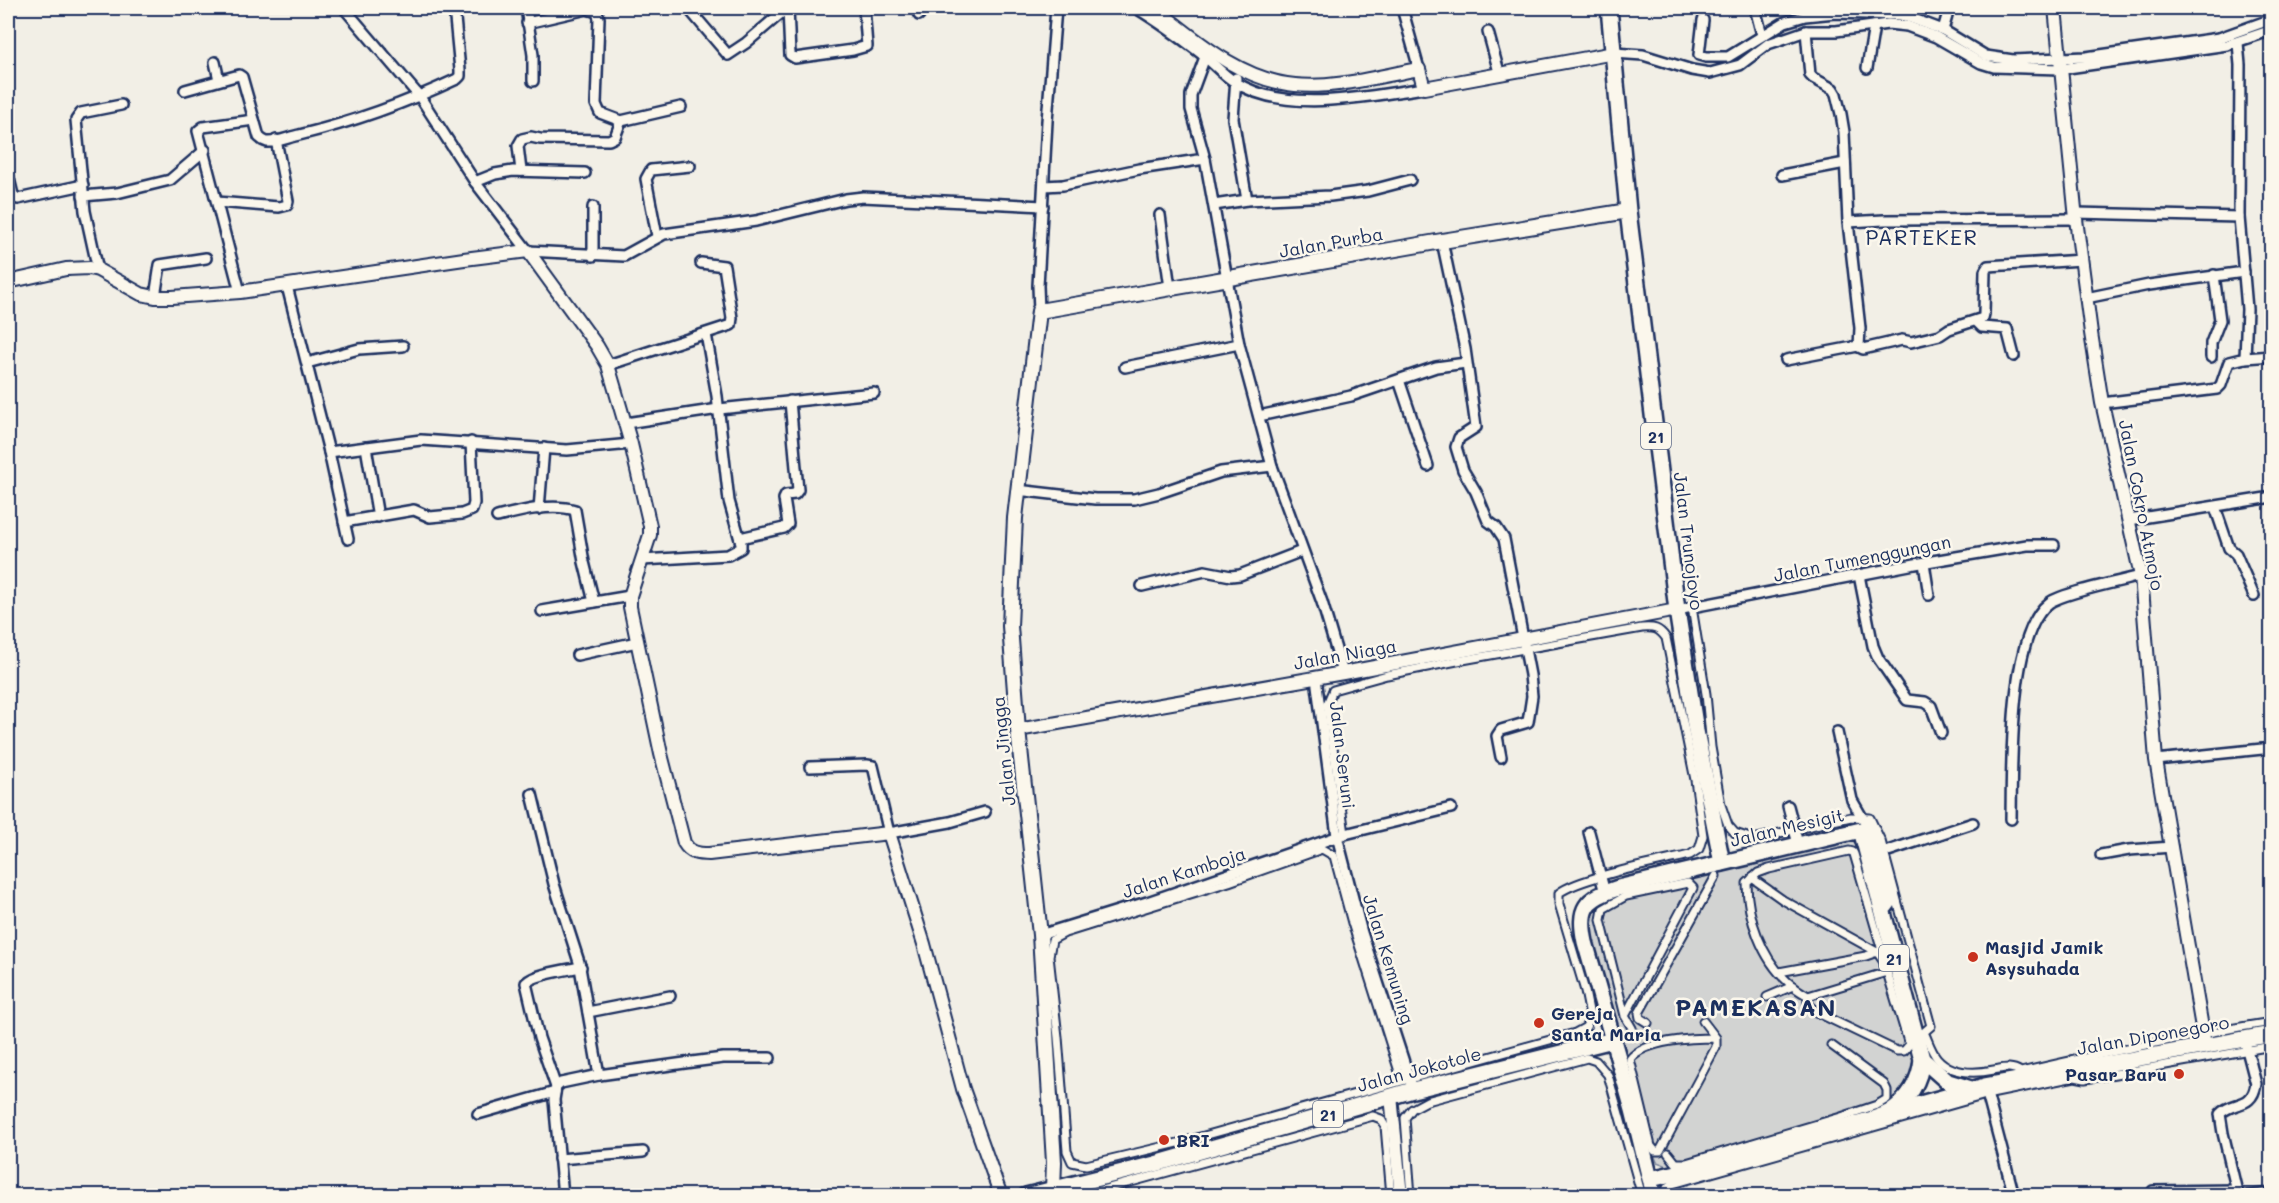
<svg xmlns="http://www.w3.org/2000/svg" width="2279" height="1203" viewBox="0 0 2279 1203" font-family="Mali,sans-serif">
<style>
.green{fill:#d2d3d2;stroke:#768198;stroke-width:1.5}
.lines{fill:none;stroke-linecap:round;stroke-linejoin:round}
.pedestrian-casing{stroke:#1b2f5e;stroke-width:11}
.minor-casing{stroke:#1b2f5e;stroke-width:14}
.tertiary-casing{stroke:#1b2f5e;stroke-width:16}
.secondary-casing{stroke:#1b2f5e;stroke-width:18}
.primary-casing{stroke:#1b2f5e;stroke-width:20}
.trunk-casing{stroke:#1b2f5e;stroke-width:20}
.pedestrian{stroke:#fbf7ec;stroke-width:7}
.minor{stroke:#fbf7ec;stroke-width:9}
.tertiary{stroke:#fbf7ec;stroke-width:12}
.secondary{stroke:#fbf7ec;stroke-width:14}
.primary{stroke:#fbf7ec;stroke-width:15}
.trunk{stroke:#fbf7ec;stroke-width:15}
.poi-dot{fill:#c8321e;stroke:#fbf7ec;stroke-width:2}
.labels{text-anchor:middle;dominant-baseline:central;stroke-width:5;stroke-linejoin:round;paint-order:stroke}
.shield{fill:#fbf7ec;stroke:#5e6b89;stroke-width:1.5}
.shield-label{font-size:16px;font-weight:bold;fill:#1b2f5e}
.street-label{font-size:18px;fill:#1b2f5e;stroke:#fbf7ec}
.poi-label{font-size:18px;font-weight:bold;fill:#1b2f5e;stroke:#fbf7ec;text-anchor:start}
.quarter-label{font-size:21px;letter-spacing:1.5px;fill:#1b2f5e;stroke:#fbf7ec}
.district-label{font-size:24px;font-weight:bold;letter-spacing:1.5px;fill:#1b2f5e;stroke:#fbf7ec}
</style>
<rect width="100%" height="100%" fill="#f2efe6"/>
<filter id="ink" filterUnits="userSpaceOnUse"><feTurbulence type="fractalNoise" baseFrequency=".0167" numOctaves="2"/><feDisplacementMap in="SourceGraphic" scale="12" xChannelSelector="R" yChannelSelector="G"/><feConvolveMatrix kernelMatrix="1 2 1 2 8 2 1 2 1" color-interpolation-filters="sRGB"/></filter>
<g filter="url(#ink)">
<!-- green -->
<polygon class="green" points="1845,837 1860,839 1924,1080 1916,1098 1904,1108 1675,1169 1657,1162 1635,1109 1592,946 1591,928 1595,910 1621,892"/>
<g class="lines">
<!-- pedestrian casing -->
<g class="pedestrian-casing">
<g id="pedestrian">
<path d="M1692 607 1706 694 1711 747 1721 805 1728 825 1735 833 1753 839 1851 817 1870 818 1881 841 1931 1026 1924 1032C1928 1040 1931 1051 1937 1058 1951 1074 1974 1074 1994 1070 2005 1068 2011 1066 2021 1072 2104 1053 2187 1035 2272 1022"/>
<path d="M1345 834 1327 704 1333 690 1387 675 1457 661 1642 628C1654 627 1659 628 1666 638L1695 780 1703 836 1699 849 1690 855C1661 862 1580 877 1559 893V904L1585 991 1590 1016 1586 1027 1575 1033 1182 1142 1086 1165 1072 1162 1067 1151 1058 1037 1049 956 1052 940 1065 933 1229 882 1322 849 1334 856 1352 923 1402 1081"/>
<polyline points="1752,878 1783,900 1877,952 1884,962 1887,972 1808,996"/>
<path d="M1779 972 1866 956 1880 951 1881 947 1854 854 1853 852 1849 851 1769 869 1758 873 1747 883C1747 917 1762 959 1788 982 1794 988 1801 992 1808 996V1003L1816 1012 1897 1051H1904L1909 1045 1887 972"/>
<polyline points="1767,997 1793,986"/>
<polyline points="1625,1016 1693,888 1688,883 1626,896 1603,909 1601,920 1625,1016 1632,1028"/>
<path d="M1703 1021 1716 1038V1047L1660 1151H1655L1651 1146 1630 1059C1644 1040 1694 1038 1716 1038"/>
<polyline points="1648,1023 1640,1018 1639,1013 1716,876"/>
<polyline points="1668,1153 1676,1163 1686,1163 1841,1117 1877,1105 1887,1099 1887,1090 1884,1084 1831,1045"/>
<polyline points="1080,1196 1373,1116 1381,1119 1385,1126 1391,1196"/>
<polyline points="1411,1196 1405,1118 1412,1109 1427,1101 1587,1058 1596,1061 1608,1075 1642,1196"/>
<polyline points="1663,1196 1667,1188 1673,1184 1986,1095 2075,1077 2085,1079 2104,1076 2272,1046"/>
</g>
</g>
<!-- minor casing -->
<g class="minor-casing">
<g id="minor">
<polyline points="344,8 420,97 475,182 528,251 624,256 664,234 756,221 846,199 863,197 1043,206"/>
<polyline points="526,8 533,55 533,81"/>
<polyline points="688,8 728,55 746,43 787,8"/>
<polyline points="788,8 790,55 795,58 853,50 867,46 864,8"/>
<path d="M1136 8C1159 22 1181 38 1203 55 1214 64 1223 75 1235 82 1286 115 1367 96 1424 88"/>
<polyline points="1402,8 1419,69"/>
<polyline points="1755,8 1762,35"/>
<polyline points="919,15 921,8"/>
<polyline points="1703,20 1699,55 1706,57 1728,57 1785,22 1805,16 1835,13 1900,15 1911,18 1943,30 1986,56 2013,60 2086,57 2219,38 2272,19"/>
<polyline points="527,23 587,9 597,12 599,18 596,104 600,113 621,121 681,107"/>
<polyline points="1943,30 1947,16 1946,8"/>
<polyline points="1806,31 1810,75 1813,78 1833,89 1836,94 1841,114 1844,132 1848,222 1860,328 1859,347 1863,349 1902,340 1911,342 1940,335 1949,329 1983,318 1984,314 1985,271 1988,266 2082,260"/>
<polyline points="1488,32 1499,72"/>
<polyline points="2238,43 2240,65 2239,217 2247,309 2245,358 2272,356"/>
<polyline points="1614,53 1643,55 1692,70 1710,73 1740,65 1768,44 1806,31 1836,31 1888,24 1907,26 1936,37 1981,63 1994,67 2061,69 2227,45 2272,30"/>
<polyline points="1205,57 1191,95 1191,109 1205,159 1239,344 1272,466 1322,602 1343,673"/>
<polyline points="215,62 219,80"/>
<polyline points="1867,68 1874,26"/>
<path d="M185 90 239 75 242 77 259 137C261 139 263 141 267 142 276 143 289 137 299 135 353 122 406 103 457 79L460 76V70L454 8"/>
<polyline points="521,171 518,146 522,139 531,137 540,139 609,140 615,137 621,121"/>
<polyline points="8,174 13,195 18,199 83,185"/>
<polyline points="1782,175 1845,163"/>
<polyline points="475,182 495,174 513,171 585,173"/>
<polyline points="1044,186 1063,185 1139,169 1205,159"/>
<polyline points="83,196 117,193 170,180 205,150"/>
<polyline points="1247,200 1330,196 1368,191 1410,180"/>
<polyline points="217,202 279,207 287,205 288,201 276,140"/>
<polyline points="1214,205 1247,200 1233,119 1236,78"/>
<polyline points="593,207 593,256"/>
<polyline points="2076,213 2239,217"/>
<polyline points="1160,215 1170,288"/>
<polyline points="1848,222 1884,220 2076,219"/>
<polyline points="657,236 646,179 651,170 690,166"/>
<polyline points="1442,241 1465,349 1476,427 1459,438 1456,447 1463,470 1476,492 1488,521 1496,527 1504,539 1530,675 1532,696 1528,722 1501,730 1497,736 1501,757"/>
<polyline points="98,270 85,211 76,120 81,113 121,105"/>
<polyline points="287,286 329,452 421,440 567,450 631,444"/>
<polyline points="240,292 198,131 203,127 254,120"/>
<polyline points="155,297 160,265 206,258"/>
<polyline points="2086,298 2149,285 2244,272"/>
<polyline points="1039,311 1038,286 1047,121 1056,8"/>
<polyline points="1976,321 1982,327 2007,329 2014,356"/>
<polyline points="2211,357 2211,343 2220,320 2214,275"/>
<polyline points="1786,360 1858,346"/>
<polyline points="307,363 359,349 403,346"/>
<polyline points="608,365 731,325 732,318 724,266 701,263"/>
<polyline points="1125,367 1239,344"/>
<polyline points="1399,380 1428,466"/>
<polyline points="2102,403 2217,389 2221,385 2229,362 2245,358"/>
<polyline points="1259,416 1351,396 1436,367 1466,363"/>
<polyline points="626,423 719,409 874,393"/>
<polyline points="366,447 378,517"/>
<polyline points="329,452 348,539"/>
<polyline points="1017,490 1095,499 1134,499 1159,493 1221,472 1272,466"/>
<polyline points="2215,507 2229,548 2236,554 2254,596"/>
<polyline points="539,509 544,448"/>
<path d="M497 517C521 511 551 503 575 510L584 562 594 602"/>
<polyline points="2129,520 2272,497"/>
<polyline points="344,522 414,510 430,517 462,514 472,510 474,503 471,442"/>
<polyline points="740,538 784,528 788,524 784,499 786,495 795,494 798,490 790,401"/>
<polyline points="642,560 728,555 741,548 741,543 729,501 717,396 706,334"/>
<polyline points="1924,563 1929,595"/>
<polyline points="1859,575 1873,646 1878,658 1907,700 1925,702 1931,706 1941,733"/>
<polyline points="1142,586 1205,571 1231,576 1240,575 1302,551"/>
<polyline points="1677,610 1915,564 2027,545 2054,545"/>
<polyline points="542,611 630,596"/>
<polyline points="577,655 637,642"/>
<polyline points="1316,678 1337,836 1362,933 1413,1090"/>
<polyline points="1837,732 1852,800 1863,819 1871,827 1891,904 1888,908 1881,910"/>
<polyline points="2156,760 2272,748"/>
<polyline points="810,767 867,765 873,766 889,833 950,822 985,812"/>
<polyline points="532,794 554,884 579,962 599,1075"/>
<polyline points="1788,806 1798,844"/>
<path d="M2011 819C2012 770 2008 634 2049 603 2062 593 2121 581 2141 576"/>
<polyline points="1589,832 1605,893"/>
<polyline points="1879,854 1973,823"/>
<polyline points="2101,855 2129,850 2172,847"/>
<polyline points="1040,935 1147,902 1345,834 1451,808"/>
<polyline points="588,1012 670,996"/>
<polyline points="1985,1086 2014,1196"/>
<path d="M556 1087 539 1038 526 983C534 974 567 970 581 967"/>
<polyline points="478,1114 555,1092"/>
<polyline points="559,1159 643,1152"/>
<polyline points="2153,1191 2237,1190"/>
<polyline points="563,1196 554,1100 556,1087 561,1083 599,1075 692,1062 723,1058 770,1058"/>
<path d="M2238 1196 2223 1133 2220 1114C2233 1100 2252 1110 2256 1084L2244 1038"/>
<polyline points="2247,1196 2272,1193"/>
</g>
</g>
<!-- tertiary casing -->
<g class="tertiary-casing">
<g id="tertiary">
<path d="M1155 8C1196 40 1240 80 1295 85 1335 89 1379 76 1419 69L1424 88 1614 53"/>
<polyline points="2055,8 2076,219 2091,333 2102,403 2141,576 2156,760 2205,1045"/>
<path d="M8 282 66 269 90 268 98 270 141 294 155 297H172L240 292 464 259 528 251 597 346 608 365 631 444 650 526V535L630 596V607L661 754 684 843C690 853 697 854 709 854L889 833 924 944 963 1089 1001 1196"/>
<polyline points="1018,730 1343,673 1677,610"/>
<polyline points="1391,1096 1401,1196"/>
</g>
</g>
<!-- secondary casing -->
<g class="secondary-casing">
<g id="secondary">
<polyline points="1650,1179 1653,1196"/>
<polyline points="1053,1189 1054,1162 1040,935 1018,730 1010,626 1015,518 1039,311 1442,241 1628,211"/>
</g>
</g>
<!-- primary casing -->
<g class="primary-casing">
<g id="primary">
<polyline points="1922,1059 1948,1082 1971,1089"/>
<polyline points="1888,1113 1985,1086 2272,1034"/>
</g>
</g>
<!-- trunk casing -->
<g class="trunk-casing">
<g id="trunk">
<polyline points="1609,8 1628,211 1677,610 1696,731 1722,863"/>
<path d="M1861 830 1922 1059C1920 1081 1909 1099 1890 1112 1879 1119 1848 1125 1833 1130 1773 1148 1712 1166 1650 1179L1633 1110 1585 942C1578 908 1585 899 1618 888Z"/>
<polyline points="1026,1196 1155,1164 1413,1090 1613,1040"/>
</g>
</g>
<!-- pedestrian -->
<use href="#pedestrian" class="pedestrian"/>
<!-- minor -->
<use href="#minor" class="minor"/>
<!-- tertiary -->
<use href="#tertiary" class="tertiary"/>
<!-- secondary -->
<use href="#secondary" class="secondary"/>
<!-- primary -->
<use href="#primary" class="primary"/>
<!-- trunk -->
<use href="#trunk" class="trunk"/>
</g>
</g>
<!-- markers -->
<g class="poi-dot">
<circle cx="1973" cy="957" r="6"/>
<circle cx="1539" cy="1023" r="6"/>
<circle cx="2179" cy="1074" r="6"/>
<circle cx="1164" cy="1140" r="6"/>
</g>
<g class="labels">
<!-- shield labels -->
<g class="shield">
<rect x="1641" y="423" width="30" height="26" rx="4.5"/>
<rect x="1879" y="945" width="30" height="26" rx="4.5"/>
<rect x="1313" y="1101" width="30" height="26" rx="4.5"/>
</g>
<g class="shield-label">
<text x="1656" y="436">21</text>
<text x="1894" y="958">21</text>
<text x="1328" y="1114">21</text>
</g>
<!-- street labels -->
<g class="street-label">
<text transform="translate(1331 242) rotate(-10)">Jalan Purba</text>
<text transform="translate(2142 505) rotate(79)">Jalan Cokro Atmojo</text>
<text transform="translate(1689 541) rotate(83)">Jalan Trunojoyo</text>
<text transform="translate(1862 558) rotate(-11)">Jalan Tumenggungan</text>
<text transform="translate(1345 654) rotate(-10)">Jalan Niaga</text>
<text transform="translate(1003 751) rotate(-96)">Jalan Jingga</text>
<text transform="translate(1343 755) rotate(83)">Jalan Seruni</text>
<text transform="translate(1787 827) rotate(-13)">Jalan Mesigit</text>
<text transform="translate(1184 872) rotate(-18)">Jalan Kamboja</text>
<text transform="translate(1389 959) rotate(73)">Jalan Kemuning</text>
<text transform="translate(2153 1035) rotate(-10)">Jalan Diponegoro</text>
<text transform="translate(1419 1069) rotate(-15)">Jalan Jokotole</text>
</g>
<!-- poi labels -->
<g class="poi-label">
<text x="1985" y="947">Masjid Jamik<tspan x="1985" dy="21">Asysuhada</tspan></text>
<text x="1551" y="1013">Gereja<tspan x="1551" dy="21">Santa Maria</tspan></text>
<text x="2167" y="1074" text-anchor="end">Pasar Baru</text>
<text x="1176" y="1140">BRI</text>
</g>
<!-- quarter labels -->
<g class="quarter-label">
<text x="1922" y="236">PARTEKER</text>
</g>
<!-- district labels -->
<g class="district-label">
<text x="1756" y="1006">PAMEKASAN</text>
</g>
</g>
<!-- margin -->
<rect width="2279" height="1203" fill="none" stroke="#fbf7ec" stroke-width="30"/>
<rect x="15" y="15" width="2249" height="1173" fill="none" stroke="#1b2f5e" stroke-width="2" filter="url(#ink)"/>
</svg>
